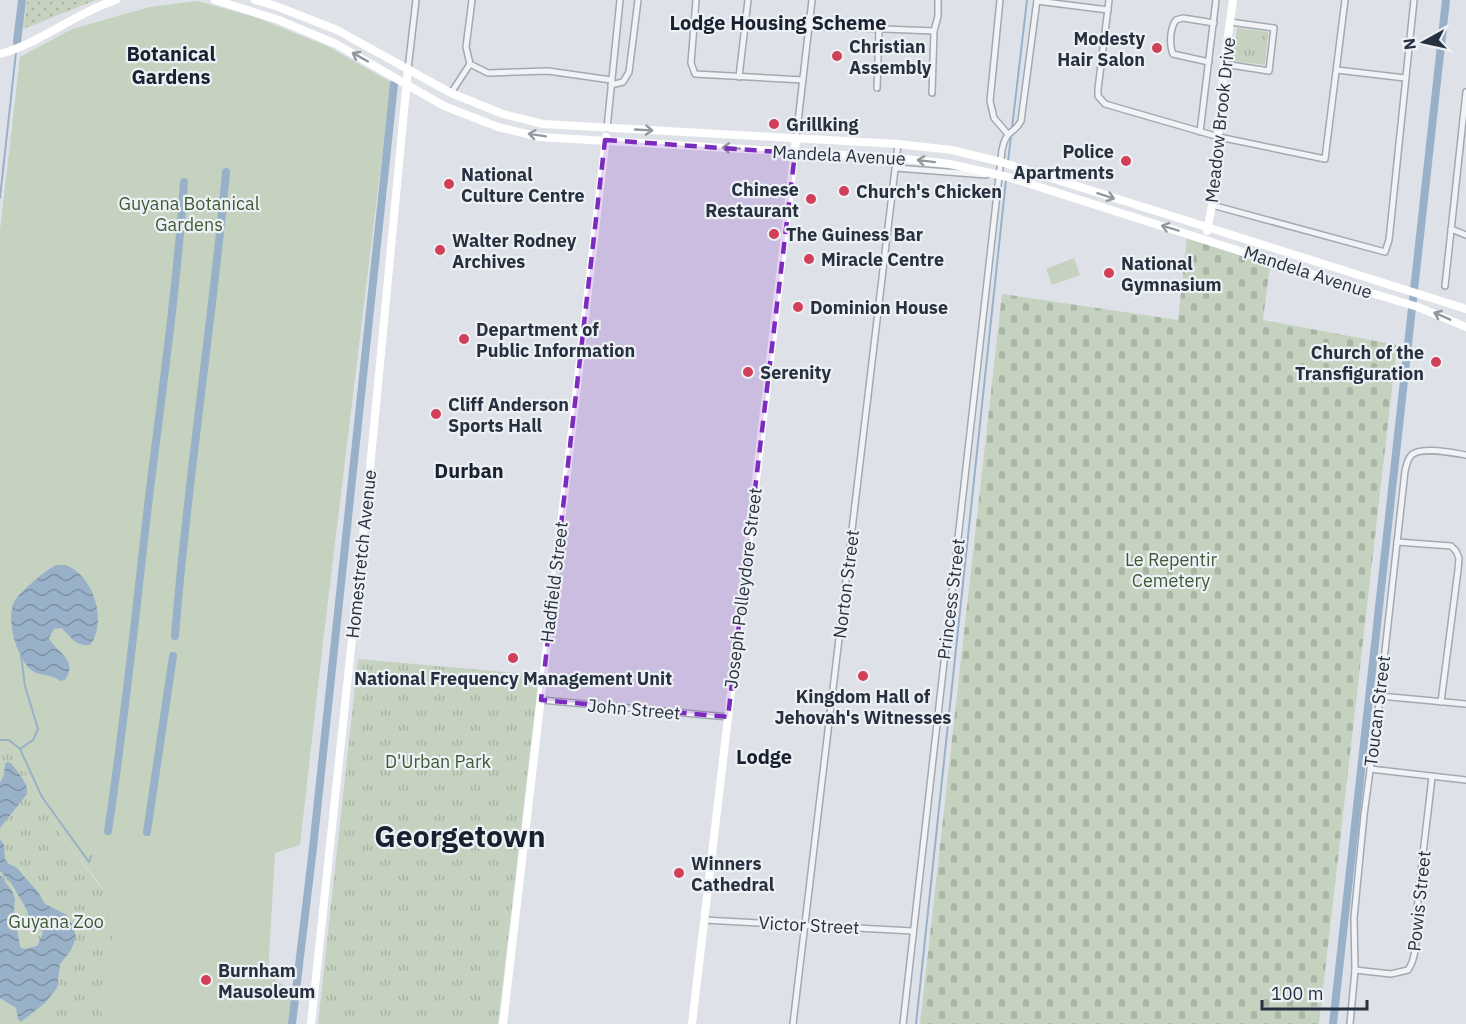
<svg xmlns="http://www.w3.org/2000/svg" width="1466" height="1024" viewBox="0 0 1466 1024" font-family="'IBM Plex Sans',sans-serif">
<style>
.grass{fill:url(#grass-dots)}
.cemetery{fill:url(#cemetery-stones)}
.park{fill:url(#park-tufts)}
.garden{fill:#c4d2bf}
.water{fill:url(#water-waves)}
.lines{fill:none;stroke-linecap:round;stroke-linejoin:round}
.stream{stroke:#98b1c9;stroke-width:2}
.canal{stroke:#98b1c9;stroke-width:8}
.street-casing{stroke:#a3a9b2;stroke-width:8}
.street{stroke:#f1f3f6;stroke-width:5}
.secondary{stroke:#fff;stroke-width:8}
.oneway{stroke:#93989f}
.marked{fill:#7b2cbf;fill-opacity:0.2;stroke:#7b2cbf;stroke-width:4.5;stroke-dasharray:12 8;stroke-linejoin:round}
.poi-dot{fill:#d13f58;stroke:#edf1f5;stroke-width:2}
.labels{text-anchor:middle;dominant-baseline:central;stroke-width:4.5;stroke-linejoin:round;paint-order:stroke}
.poi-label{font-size:18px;font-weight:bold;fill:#27303f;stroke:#edf1f5;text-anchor:start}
.street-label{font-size:18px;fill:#27303f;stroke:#edf1f5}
.park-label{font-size:18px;fill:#3c5b34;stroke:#edf1f5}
.neighbourhood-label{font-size:20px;font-weight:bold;fill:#192130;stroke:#edf1f5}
.town-label{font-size:30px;font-weight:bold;fill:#192130;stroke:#edf1f5}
</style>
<defs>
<pattern id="grass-dots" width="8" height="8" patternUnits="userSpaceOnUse" patternTransform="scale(1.5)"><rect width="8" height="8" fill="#c4d2bf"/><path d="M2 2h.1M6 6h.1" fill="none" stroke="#a8b5a5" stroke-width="1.8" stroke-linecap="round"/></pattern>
<pattern id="cemetery-stones" width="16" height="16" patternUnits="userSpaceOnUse" patternTransform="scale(1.5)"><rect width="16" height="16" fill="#c4d2bf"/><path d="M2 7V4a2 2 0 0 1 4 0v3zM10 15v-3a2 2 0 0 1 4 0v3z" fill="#a8b5a5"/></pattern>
<pattern id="park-tufts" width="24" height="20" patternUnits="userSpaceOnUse" patternTransform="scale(1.5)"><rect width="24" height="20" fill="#c4d2bf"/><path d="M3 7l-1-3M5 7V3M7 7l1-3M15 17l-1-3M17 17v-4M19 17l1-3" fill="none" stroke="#a8b5a5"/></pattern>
<pattern id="water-waves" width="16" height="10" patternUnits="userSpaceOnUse" patternTransform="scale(1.5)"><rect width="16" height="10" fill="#98b1c9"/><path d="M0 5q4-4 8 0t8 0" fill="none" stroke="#7c90a5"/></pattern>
</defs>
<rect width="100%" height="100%" fill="#dee2e8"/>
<!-- grass -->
<polygon class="grass" points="27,0 96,0 23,29"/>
<!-- cemetery -->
<polygon class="cemetery" points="1187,238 1270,265 1263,320 1397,345 1319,1024 920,1024 1002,294 1178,320"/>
<!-- park -->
<g class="park">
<polygon points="1237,28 1268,32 1265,65 1233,61"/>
<polygon points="358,659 539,675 498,1024 318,1024"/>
<polygon points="0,749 9,751 20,762 55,826 99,885 110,896 113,933 101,1024 0,1024"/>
</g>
<!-- garden -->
<g class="garden">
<polygon points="197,1 255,17 327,46 391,82 323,642 300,845 275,853 268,974 285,987 292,997 288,1024 101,1024 113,933 110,896 100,885 55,826 20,762 9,751 0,749 0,230 20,57 72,29 150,7"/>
<polygon points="1074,258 1080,275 1052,285 1046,269"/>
</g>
<!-- water -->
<g class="water">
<path d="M56 565C60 565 66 565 70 567 95 580 107 623 90 645 74 646 72 637 61 628L54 629 49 638C56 653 79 659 65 680L60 681C51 673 39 677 30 669 16 655 6 620 14 602 17 594 47 569 56 565Z"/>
<path d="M7 762 11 763C17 772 29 783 27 794L0 828V782L4 775 5 764Z"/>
<polygon points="0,839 4,845 5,859 9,864 16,867 38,892 45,904 67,915 74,928 76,938 71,950 60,964 57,988 45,1003 21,1022 18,1019 16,1008 0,998 0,875 12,891 15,899 14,909 20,947 24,949 37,946 43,933 40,928 30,926 27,910 11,883 0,871"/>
</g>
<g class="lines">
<!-- stream -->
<g class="stream">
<polyline points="1008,162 1027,0"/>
<polyline points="0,198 16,52"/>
<polyline points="0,740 9,740 20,749 42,797 89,862 91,856"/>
<polyline points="20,749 33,740 38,729 25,686 21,655"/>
<polyline points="916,1024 1006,180"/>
</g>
<!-- canal -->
<g class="canal">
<polyline points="17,42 22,0"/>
<path d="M175 636C187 481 212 327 226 172"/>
<path d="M108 831C125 720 136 609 149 497 162 392 177 287 184 182"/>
<polyline points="147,832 173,656"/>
<polyline points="292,1024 313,848 394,84"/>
<polyline points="1333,1024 1446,0"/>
</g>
<!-- street casing -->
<g class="street-casing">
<g id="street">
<polyline points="472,0 466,47 470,64 488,73 548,71 611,80"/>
<polyline points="696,0 691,63 695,74 803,80"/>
<polyline points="1000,0 990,101 994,118 1007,133"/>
<polyline points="1109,0 1098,89 1098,96 1105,104 1219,137 1325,159 1345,0"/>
<polyline points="1037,1 1108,10"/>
<polyline points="809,26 934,31"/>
<path d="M1209 62 1173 54C1169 44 1170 28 1176 20L1183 18 1214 23"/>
<polyline points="1224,64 1269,71 1274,28 1230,22"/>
<polyline points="408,69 416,0"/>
<polyline points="1337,70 1405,78"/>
<polyline points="739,77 748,0"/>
<polyline points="611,85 623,82 629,72 638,0"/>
<polyline points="877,88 879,29"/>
<polyline points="451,93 470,64"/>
<polyline points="932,93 934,31 938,16 938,0"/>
<polyline points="607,128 620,0"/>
<polyline points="1200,132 1216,0"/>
<polyline points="796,139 812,0"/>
<polyline points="896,168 986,175"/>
<polyline points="1212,205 1385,252 1389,240 1414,0"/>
<polyline points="1451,229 1466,235"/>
<polyline points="1445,286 1466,92"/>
<polyline points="1397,542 1451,546 1456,551 1459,558 1458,570 1441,702"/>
<polyline points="1380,696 1466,704"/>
<polyline points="541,700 728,717"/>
<polyline points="1370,769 1466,780"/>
<polyline points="704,920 913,931"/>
<path d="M1355 970 1391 974 1408 970C1419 954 1415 930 1417 911 1421 866 1427 822 1432 777"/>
<polyline points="793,1024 898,144"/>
<path d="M903 1024 1002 150C1007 127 1014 135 1021 121L1037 0"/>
<path d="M1350 1024 1355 970 1354 918 1364 815 1380 696 1405 471C1406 467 1407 461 1410 457 1417 445 1453 453 1466 455"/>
</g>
</g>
<!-- street -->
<use href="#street" class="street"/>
<!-- secondary -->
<g class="secondary">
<polyline points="215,0 279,20 336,44 444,106 498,127 539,137 897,158 950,164 1008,177 1368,292 1418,307 1466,327"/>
<polyline points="255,0 276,6 337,30 451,93 503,114 543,124 898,144 952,150 1001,162 1466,309"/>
<path d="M0 54C41 43 75 13 116 0"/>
<polyline points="1207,231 1212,205 1224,64 1233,0"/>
<polyline points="311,1024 369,479 408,69"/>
<polyline points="503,1024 606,137"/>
<polyline points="692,1024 796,139"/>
</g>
</g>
<!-- one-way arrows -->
<defs><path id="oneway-shaft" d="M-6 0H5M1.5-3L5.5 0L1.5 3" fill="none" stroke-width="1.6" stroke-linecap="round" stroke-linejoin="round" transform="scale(1.5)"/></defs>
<g class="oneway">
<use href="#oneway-shaft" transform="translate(360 57) rotate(-151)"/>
<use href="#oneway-shaft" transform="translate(644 130) rotate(3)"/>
<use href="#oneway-shaft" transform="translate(537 135) rotate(-171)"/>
<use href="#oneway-shaft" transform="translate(731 148) rotate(-176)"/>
<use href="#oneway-shaft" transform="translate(926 161) rotate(-173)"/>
<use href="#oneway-shaft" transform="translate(1106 196) rotate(18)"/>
<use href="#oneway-shaft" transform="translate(1170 228) rotate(-163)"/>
<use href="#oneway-shaft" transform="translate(1442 316) rotate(-156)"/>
</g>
<!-- marked area -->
<path class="marked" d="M605 140 795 153 728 717 541 700Z"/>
<!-- markers -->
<g class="poi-dot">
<circle cx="1157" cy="48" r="6"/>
<circle cx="837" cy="56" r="6"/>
<circle cx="774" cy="124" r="6"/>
<circle cx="1126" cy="161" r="6"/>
<circle cx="449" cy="184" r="6"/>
<circle cx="844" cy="191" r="6"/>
<circle cx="811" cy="199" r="6"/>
<circle cx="774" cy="234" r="6"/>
<circle cx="440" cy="250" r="6"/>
<circle cx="809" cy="259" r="6"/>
<circle cx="1109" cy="273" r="6"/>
<circle cx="798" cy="307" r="6"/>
<circle cx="464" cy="339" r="6"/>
<circle cx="1436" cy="362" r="6"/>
<circle cx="748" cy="372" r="6"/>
<circle cx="436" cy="414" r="6"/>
<circle cx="513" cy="658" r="6"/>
<circle cx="863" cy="676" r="6"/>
<circle cx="679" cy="873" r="6"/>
<circle cx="206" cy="980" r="6"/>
</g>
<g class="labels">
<!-- poi labels -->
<g class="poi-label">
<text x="1145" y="38" text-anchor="end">Modesty<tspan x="1145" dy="21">Hair Salon</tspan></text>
<text x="849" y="46">Christian<tspan x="849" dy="21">Assembly</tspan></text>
<text x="786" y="124">Grillking</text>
<text x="1114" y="151" text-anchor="end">Police<tspan x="1114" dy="21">Apartments</tspan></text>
<text x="461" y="174">National<tspan x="461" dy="21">Culture Centre</tspan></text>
<text x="799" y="189" text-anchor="end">Chinese<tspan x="799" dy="21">Restaurant</tspan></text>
<text x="856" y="191">Church's Chicken</text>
<text x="786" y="234">The Guiness Bar</text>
<text x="452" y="240">Walter Rodney<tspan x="452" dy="21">Archives</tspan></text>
<text x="821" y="259">Miracle Centre</text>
<text x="1121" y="263">National<tspan x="1121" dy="21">Gymnasium</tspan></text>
<text x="810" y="307">Dominion House</text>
<text x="476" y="329">Department of<tspan x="476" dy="21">Public Information</tspan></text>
<text x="1424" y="352" text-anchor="end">Church of the<tspan x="1424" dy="21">Transfiguration</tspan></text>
<text x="760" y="372">Serenity</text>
<text x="448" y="404">Cliff Anderson<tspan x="448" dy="21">Sports Hall</tspan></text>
<text x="513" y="678" text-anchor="middle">National Frequency Management Unit</text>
<text x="863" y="696" text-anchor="middle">Kingdom Hall of<tspan x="863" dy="21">Jehovah's Witnesses</tspan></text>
<text x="691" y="863">Winners<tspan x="691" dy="21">Cathedral</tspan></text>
<text x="218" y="970">Burnham<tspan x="218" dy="21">Mausoleum</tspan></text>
</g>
<!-- street labels -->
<g class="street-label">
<text transform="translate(1220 120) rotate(-84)">Meadow Brook Drive</text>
<text transform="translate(839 155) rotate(3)">Mandela Avenue</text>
<text transform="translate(1308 272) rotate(18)">Mandela Avenue</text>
<text transform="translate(361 554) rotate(-84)">Homestretch Avenue</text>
<text transform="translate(554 582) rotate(-83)">Hadfield Street</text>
<text transform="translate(846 584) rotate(-83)">Norton Street</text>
<text transform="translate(743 588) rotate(-83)">Joseph Polleydore Street</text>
<text transform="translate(951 599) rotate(-83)">Princess Street</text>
<text transform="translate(634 709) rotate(5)">John Street</text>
<text transform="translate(1377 711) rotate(-83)">Toucan Street</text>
<text transform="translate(1419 901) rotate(-84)">Powis Street</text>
<text transform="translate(809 925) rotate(3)">Victor Street</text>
</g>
<!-- park labels -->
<g class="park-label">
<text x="189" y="203">Guyana Botanical<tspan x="189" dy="21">Gardens</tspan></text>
<text x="1171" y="559">Le Repentir<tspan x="1171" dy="21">Cemetery</tspan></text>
<text x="438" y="761">D'Urban Park</text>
<text x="56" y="921">Guyana Zoo</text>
</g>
<!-- neighbourhood labels -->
<g class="neighbourhood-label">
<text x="778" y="22">Lodge Housing Scheme</text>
<text x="171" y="53">Botanical<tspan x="171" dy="23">Gardens</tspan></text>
<text x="469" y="470">Durban</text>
<text x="764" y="756">Lodge</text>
</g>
<!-- town labels -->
<g class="town-label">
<text x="460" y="835">Georgetown</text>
</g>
</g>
<!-- north arrow -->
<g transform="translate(1424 42) rotate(262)" stroke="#edf1f5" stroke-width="4.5" paint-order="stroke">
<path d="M0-4.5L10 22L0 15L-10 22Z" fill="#27303f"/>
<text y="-9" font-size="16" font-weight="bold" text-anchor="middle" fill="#27303f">N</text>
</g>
<!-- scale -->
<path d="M1262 1000v9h105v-9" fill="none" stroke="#27303f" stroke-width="3"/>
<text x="1271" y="1000" font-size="18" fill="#27303f" stroke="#edf1f5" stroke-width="4.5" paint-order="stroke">100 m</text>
</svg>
